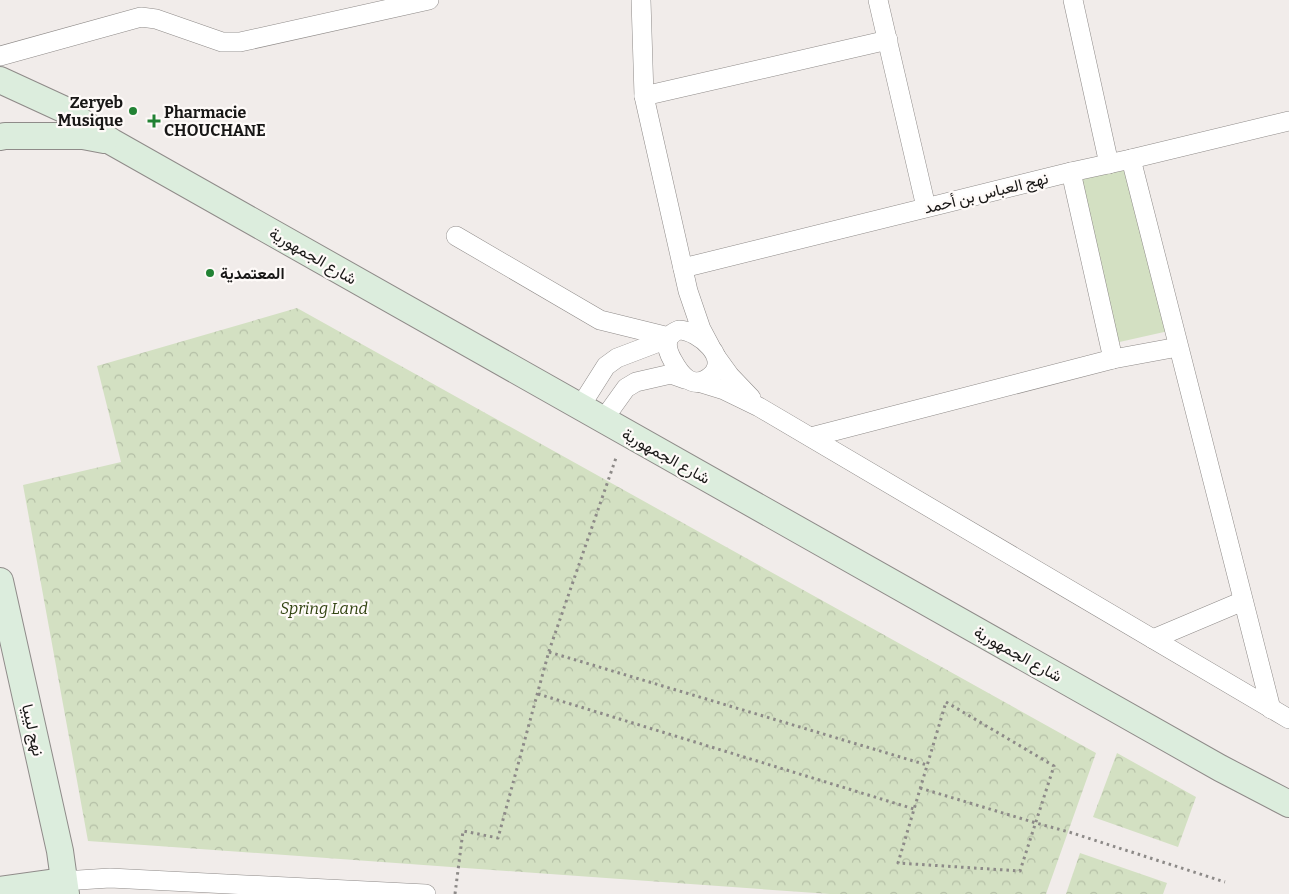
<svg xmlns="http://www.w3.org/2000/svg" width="1289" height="894" viewBox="0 0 1289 894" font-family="Bitter,Vazirmatn,serif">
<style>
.green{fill:#d3e0c2}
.park{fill:url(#park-crowns)}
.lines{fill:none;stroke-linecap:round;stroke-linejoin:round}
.street-casing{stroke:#8f8b89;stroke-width:20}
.secondary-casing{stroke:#8f8b89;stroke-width:28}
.path{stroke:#8d8a88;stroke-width:3;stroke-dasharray:2.5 4;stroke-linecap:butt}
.street{stroke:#fff;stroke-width:19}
.secondary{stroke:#dceddd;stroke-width:26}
.poi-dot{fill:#228234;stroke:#fefaf8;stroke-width:2}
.labels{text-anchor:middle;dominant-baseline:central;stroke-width:4.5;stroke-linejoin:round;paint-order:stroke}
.poi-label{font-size:16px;font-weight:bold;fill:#181716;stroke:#fefaf8;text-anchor:start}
.street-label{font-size:16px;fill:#181716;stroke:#fefaf8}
.park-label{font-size:16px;font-style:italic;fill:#314310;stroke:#fefaf8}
</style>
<defs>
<pattern id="park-crowns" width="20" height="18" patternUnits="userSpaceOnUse" patternTransform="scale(1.25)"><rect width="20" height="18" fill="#d3e0c2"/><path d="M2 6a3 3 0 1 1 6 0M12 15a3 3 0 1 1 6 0" fill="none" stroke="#b4bfa6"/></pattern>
</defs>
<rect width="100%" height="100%" fill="#f1ecea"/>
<!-- green -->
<polygon class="green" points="1133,153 1173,330 1115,343 1075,165"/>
<!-- park -->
<g class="park">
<polygon points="297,308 1096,753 1046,894 830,894 88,841 23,485 121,462 97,366"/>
<polygon points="1117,753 1196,797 1178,847 1093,817"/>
<polygon points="1080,853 1167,883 1163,894 1066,894"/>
</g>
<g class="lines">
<!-- street casing -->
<g class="street-casing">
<g id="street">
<polyline points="641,0 644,96 688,291 701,329 710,346"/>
<polyline points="878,0 926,207"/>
<polyline points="1073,0 1109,164"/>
<polyline points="0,56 141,17 156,19 222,42 240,42 429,0"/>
<polyline points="644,96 888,40"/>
<polyline points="1131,159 1271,709"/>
<polyline points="1071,172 1113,359"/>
<polyline points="456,236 600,320 669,337"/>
<polyline points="683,268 1071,172 1131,159 1289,121"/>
<path d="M679 330C698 330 734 360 708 378 692 390 680 374 673 361 666 349 663 336 679 330Z"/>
<polyline points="717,358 730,376 751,398"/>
<polyline points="698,382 724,390 759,407 1289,719"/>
<polyline points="580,407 606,366 617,358 667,339"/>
<polyline points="603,420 626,388 636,382 671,374 685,379"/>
<polyline points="811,437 1113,359 1178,347"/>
<polyline points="1153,639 1243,601"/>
<polyline points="63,881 110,878 426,894"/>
</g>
</g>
<!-- secondary casing -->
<g class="secondary-casing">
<g id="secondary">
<polyline points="0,80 63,109 112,142 1220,768 1289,804"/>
<polyline points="0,137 5,136 83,136 104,140"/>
<polyline points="0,581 60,851 66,894"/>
<polyline points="0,890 63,881"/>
</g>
</g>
<!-- path -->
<g class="path">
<polyline points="549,652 927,765"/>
<polyline points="538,694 914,809"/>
<polygon points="946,702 1054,766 1020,871 898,863"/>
<polyline points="920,788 1036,823 1069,832 1225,882"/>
<polyline points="455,894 463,831 498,838 549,651 617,455"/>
</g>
<!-- street -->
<use href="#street" class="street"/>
<!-- secondary -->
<use href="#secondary" class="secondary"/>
</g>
<!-- markers -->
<g class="poi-dot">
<circle cx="133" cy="111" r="5"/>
<path d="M151.5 113.5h5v5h5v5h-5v5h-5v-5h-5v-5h5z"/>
<circle cx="210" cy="273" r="5"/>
</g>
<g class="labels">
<!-- poi labels -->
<g class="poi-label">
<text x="123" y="102" text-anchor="end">Zeryeb<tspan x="123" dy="18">Musique</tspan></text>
<text x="164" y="112">Pharmacie<tspan x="164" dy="18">CHOUCHANE</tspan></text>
<text x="220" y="273">المعتمدية</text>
</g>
<!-- street labels -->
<g class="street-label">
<text transform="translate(986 193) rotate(-14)">نهج العباس بن أحمد</text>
<text transform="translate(313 256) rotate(30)">شارع الجمهورية</text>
<text transform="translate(666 456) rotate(29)">شارع الجمهورية</text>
<text transform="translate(1018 654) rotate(29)">شارع الجمهورية</text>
<text transform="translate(33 730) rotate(77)">نهج ليبيا</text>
</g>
<!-- park labels -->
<g class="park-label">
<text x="324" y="608">Spring Land</text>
</g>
</g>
</svg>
